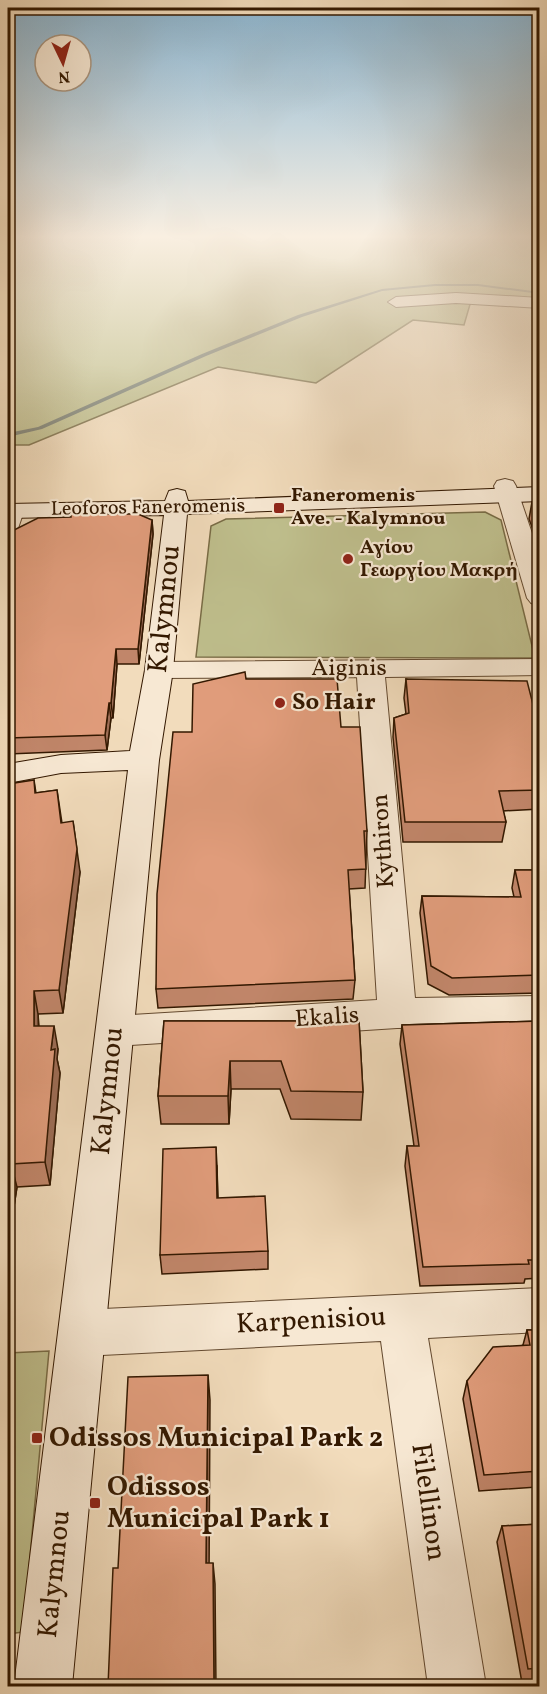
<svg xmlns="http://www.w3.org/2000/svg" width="547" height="1694" viewBox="0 0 547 1694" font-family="Vollkorn,serif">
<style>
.green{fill:#bfbf8d;stroke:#796c46;stroke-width:1.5}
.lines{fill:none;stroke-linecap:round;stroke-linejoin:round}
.stream{fill:#72796e;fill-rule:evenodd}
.street-casing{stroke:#63492f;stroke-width:2}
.secondary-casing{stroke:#331800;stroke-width:2}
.street{fill:#f7e8d3;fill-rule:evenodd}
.secondary{fill:#f7e8d3;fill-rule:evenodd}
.wall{fill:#c1866a;stroke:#331800;stroke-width:1.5}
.shaded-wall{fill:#9d6d56;stroke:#331800;stroke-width:1.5}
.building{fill:#e09c7b;stroke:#331800;stroke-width:1.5}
.poi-dot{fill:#8f2418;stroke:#f7e8d3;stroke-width:2}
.labels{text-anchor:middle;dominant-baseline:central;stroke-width:4.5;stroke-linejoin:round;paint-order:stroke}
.far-poi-label{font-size:20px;font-weight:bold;fill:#331800;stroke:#f7e8d3;text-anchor:start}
.far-street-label{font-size:20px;fill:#331800;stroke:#f7e8d3}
.street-label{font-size:24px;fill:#331800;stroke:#f7e8d3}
.poi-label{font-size:24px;font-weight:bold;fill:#331800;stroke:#f7e8d3;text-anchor:start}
.near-street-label{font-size:28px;fill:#331800;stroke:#f7e8d3}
.near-poi-label{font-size:28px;font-weight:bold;fill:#331800;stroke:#f7e8d3;text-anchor:start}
</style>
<rect width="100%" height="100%" fill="#f2dcbc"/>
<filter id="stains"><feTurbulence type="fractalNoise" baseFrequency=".00333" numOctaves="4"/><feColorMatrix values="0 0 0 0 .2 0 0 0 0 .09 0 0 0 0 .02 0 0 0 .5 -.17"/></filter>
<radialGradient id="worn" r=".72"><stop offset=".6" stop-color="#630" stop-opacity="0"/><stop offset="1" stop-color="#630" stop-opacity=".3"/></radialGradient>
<!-- green -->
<g class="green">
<polygon points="8,235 539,235 539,301 473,294 464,325 413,320 316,383 218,367 29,445 8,445"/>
<polygon points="485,512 501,520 535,658 196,657 211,526 226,519"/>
<polygon points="49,1351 23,1632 8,1634 8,1353"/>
</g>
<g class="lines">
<!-- stream -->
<polygon class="stream" points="435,284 478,284 540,292 540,294 478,286 435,286 382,291 302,317 206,356 42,429 8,437 8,433 38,427 202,354 298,315 382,289"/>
<!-- street casing -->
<g class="street-casing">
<g id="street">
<polygon points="456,293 540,298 540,308 456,303 396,307 388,302 396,297"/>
<polygon points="505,479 513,481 516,486 540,557 540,606 531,603 527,598 494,486 497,481"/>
<polygon points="13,504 21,506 24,511 16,534 8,536 8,505"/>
<polygon points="540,659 540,675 385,677 415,998 540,996 540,1026 397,1028 115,1046 101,1042 96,1031 101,1020 115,1016 377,1000 357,677 159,678 149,676 145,670 149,664 159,662"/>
<polygon points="540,1288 540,1332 428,1338 486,1686 428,1686 381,1341 82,1356 65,1349 58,1333 65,1317 82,1310"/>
</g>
</g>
<!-- secondary casing -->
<g class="secondary-casing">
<polygon id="secondary" points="540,487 540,501 187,514 173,670 159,760 72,1686 14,1686 128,770 61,773 8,783 8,764 61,755 130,751 145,670 164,515 8,518 8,504 165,501 169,491 177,489 185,491 188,501"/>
</g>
<!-- street -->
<use href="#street" class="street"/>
<!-- secondary -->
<use href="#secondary" class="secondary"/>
</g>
<!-- wall -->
<g class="wall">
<polygon points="540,501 540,548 529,519 532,502"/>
<polygon points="152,520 153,534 139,664 117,664 113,718 111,718 107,750 8,754 8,533"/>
<polygon points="246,679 341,727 367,831 365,888 349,889 355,980 353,999 158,1008 156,989 192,732"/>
<polygon points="406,679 540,728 540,809 503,811 506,822 502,842 403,842 393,737 394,718 406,714 404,698"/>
<polygon points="34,780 36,793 57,790 62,823 80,872 63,1013 38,1014 39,1026 58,1049 57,1059 60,1073 50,1185 17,1187 8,1245 8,784"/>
<polygon points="515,870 540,870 540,993 449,995 428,984 420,913 422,896 514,897 512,888"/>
<polygon points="164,1021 359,1021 363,1092 361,1120 291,1119 280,1089 231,1089 229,1124 161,1124 158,1096"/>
<polygon points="540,1021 540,1278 525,1279 524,1283 420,1286 405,1166 407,1146 414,1146 400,1044 402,1025"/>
<polygon points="217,1167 218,1198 268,1251 268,1269 162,1274 160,1255"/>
<polygon points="527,1330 540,1330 540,1499 537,1487 479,1491 463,1399 467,1381 523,1345"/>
<polygon points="540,1524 540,1681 522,1683 497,1542 502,1526"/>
</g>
<!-- shaded-wall -->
<g class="shaded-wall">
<polygon points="152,520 153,534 139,664 138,649"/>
<polygon points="116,649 117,664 113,718 111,703"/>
<polygon points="109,703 111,718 107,750 105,735"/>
<polygon points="73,821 80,872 63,1013 59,990"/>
<polygon points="34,991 38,1014 39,1049 34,1026"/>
<polygon points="54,1026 58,1049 57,1059 60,1073 50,1185 45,1162 51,1050"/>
<polygon points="230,1061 231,1089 229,1124 228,1096"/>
<polygon points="216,1147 217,1167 218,1217 217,1198"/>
<polygon points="11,1164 17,1187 8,1245 8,1186"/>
<polygon points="208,1375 210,1400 209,1585 206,1563"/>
<polygon points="213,1563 215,1584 216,1686 214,1686"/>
</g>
<!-- building -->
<g class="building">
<polygon points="540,501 540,523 532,502"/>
<polygon points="71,514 138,514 152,520 138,649 116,649 111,703 109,703 105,735 8,738 8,533 38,518 71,517"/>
<polygon points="245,672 246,679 337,679 341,727 360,727 367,831 364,831 366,869 348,870 355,980 156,989 157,894 173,732 192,732 193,684"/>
<polygon points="406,679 527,681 539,728 540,728 540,790 499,791 506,822 405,822 394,718 409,713"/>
<polygon points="34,780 35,793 57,790 61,823 73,821 77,849 59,990 34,991 34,1026 54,1026 51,1050 55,1049 45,1162 11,1164 8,1186 8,784"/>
<polygon points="515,870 540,870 540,975 452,978 431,966 422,896 521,897"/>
<polygon points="164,1021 359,1021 363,1092 291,1091 281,1061 230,1061 228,1096 158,1096"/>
<polygon points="540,1021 540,1260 528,1260 529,1264 423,1267 407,1146 419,1146 402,1025"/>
<polygon points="216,1147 217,1198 265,1196 268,1251 160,1255 163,1149"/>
<polygon points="527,1330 540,1330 540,1471 484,1475 467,1381 493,1347 530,1345"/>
<polygon points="208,1375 206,1563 213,1563 214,1686 108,1686 113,1568 118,1568 128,1377"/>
<polygon points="540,1524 540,1668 528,1669 502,1526"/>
</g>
<!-- sky -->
<linearGradient id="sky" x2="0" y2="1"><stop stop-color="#89b6d4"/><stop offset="0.5" stop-color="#f9efe1"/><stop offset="1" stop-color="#f9efe1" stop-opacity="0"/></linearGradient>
<rect width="547" height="473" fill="url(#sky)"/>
<!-- markers -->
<g class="poi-dot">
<rect x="273" y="502" width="12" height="12" rx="3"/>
<circle cx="348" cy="559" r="6"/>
<circle cx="280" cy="703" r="6"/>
<rect x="31" y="1432" width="12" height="12" rx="3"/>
<rect x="89" y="1497" width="12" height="12" rx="3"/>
</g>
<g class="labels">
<!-- far-poi labels -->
<g class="far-poi-label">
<text x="291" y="496">Faneromenis<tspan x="291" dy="23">Ave. - Kalymnou</tspan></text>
<text x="360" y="548">Αγίου<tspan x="360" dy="23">Γεωργίου Μακρή</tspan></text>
</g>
<!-- far-street labels -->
<g class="far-street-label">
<text transform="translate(148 508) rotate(-1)">Leoforos Faneromenis</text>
</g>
<!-- street labels -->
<g class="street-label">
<text x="349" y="669">Aiginis</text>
<text transform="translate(384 841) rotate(-94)">Kythiron</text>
<text transform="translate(327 1018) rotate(-4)">Ekalis</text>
</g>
<!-- poi labels -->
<g class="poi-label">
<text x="292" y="703">So Hair</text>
</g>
<!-- near-street labels -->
<g class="near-street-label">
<text transform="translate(165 609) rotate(-84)">Kalymnou</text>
<text transform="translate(108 1091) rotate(-84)">Kalymnou</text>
<text transform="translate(311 1321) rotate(-3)">Karpenisiou</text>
<text transform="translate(428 1502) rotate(82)">Filellinon</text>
<text transform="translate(55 1574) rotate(-84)">Kalymnou</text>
</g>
<!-- near-poi labels -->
<g class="near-poi-label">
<text x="49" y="1438">Odissos Municipal Park 2</text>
<text x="107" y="1487">Odissos<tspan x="107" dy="32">Municipal Park 1</tspan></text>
</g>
</g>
<!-- margin -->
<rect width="547" height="1694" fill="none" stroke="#f2dcbc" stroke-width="30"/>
<rect x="9" y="9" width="529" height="1676" fill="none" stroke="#331800" stroke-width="3"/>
<rect x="15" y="15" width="517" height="1664" fill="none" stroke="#331800" stroke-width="1.5"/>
<!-- north arrow -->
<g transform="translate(63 63) rotate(175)"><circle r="28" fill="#f7e8d3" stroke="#a9957f" stroke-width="1.5"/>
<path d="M0-4.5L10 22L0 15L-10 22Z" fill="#8f2418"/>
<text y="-9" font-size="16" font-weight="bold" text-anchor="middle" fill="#331800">N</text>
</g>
<rect width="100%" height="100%" filter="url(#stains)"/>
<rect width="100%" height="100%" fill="url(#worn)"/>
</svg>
